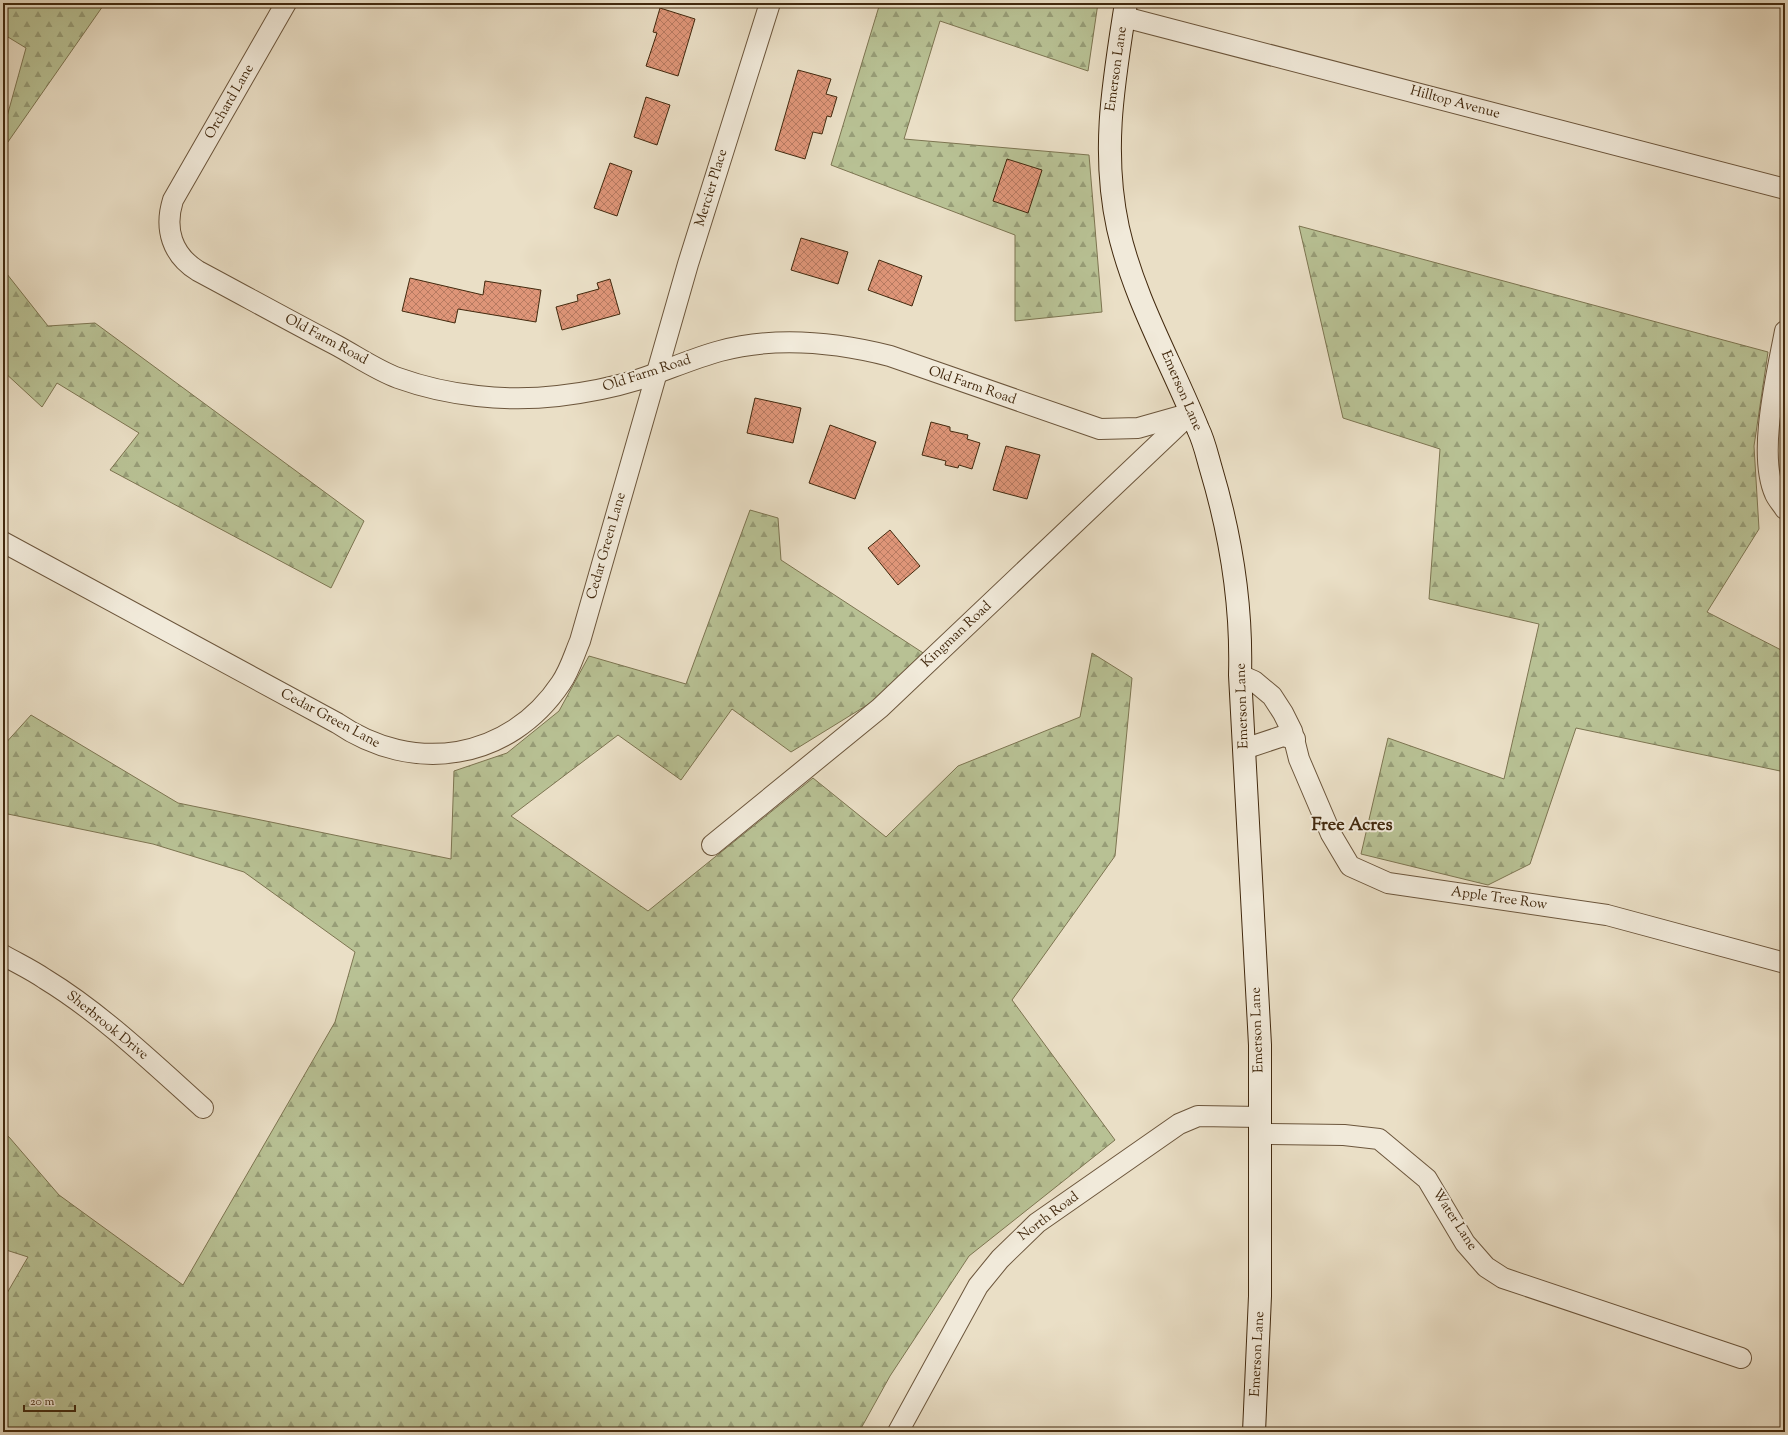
<svg xmlns="http://www.w3.org/2000/svg" width="1788" height="1435" viewBox="0 0 1788 1435" font-family="'Sorts Mill Goudy',serif">
<style>
.forest{fill:url(#forest-firs);stroke:#7d7551}
.building{fill:url(#building-cross-hatch);stroke:#42290e}
.lines{fill:none;stroke-linecap:round;stroke-linejoin:round}
.street-casing{stroke:#6c563c;stroke-width:22}
.secondary-casing{stroke:#42290e;stroke-width:24}
.street{stroke:#f1eada;stroke-width:20}
.secondary{stroke:#f1eada;stroke-width:22}
.labels{text-anchor:middle;dominant-baseline:central;stroke-width:4;stroke-linejoin:round;paint-order:stroke}
.street-label{font-size:14px;fill:#42290e;stroke:#f1eada}
.district-label{font-size:18px;font-weight:bold;fill:#42290e;stroke:#f1eada}
</style>
<defs>
<pattern id="forest-firs" width="22" height="20" patternUnits="userSpaceOnUse"><rect width="22" height="20" fill="#b8c194"/><path d="M5 1l3.5 6h-7zM16 11l3.5 6h-7z" fill="#979d77"/></pattern>
<pattern id="building-cross-hatch" width="8" height="8" patternUnits="userSpaceOnUse"><rect width="8" height="8" fill="#de9578"/><path d="M0 0l8 8M0 8l8-8" fill="none" stroke="#b67a61"/></pattern>
</defs>
<rect width="100%" height="100%" fill="#eadfc6"/>
<filter id="stains"><feTurbulence type="fractalNoise" baseFrequency=".005" numOctaves="4"/><feColorMatrix values="0 0 0 0 .2 0 0 0 0 .09 0 0 0 0 .02 0 0 0 .5 -.17"/></filter>
<radialGradient id="worn" r=".72"><stop offset=".6" stop-color="#630" stop-opacity="0"/><stop offset="1" stop-color="#630" stop-opacity=".3"/></radialGradient>
<!-- forest -->
<g class="forest">
<polygon points="3,3 105,3 3,149 3,131 26,48 3,34"/>
<polygon points="880,3 1098,3 1088,71 940,21 904,139 1089,155 1102,312 1015,321 1015,235 831,165"/>
<polygon points="1299,226 1768,352 1754,446 1759,529 1707,612 1785,652 1785,772 1576,728 1530,864 1488,885 1361,854 1388,738 1504,779 1539,624 1429,599 1440,449 1343,418"/>
<polygon points="3,269 48,326 95,323 364,521 331,588 110,470 139,433 57,383 42,407 3,371"/>
<polygon points="750,510 778,518 781,560 937,662 791,752 732,709 681,780 618,735 511,816 648,911 813,778 886,837 958,766 1080,717 1092,653 1132,678 1115,856 1012,1000 1115,1140 969,1256 890,1376 859,1432 3,1432 3,1300 28,1257 3,1249 3,1133 9,1137 59,1195 183,1285 335,1022 355,952 244,872 153,844 3,813 3,746 31,715 178,803 451,859 454,771 507,753 559,711 589,656 686,684"/>
</g>
<!-- building -->
<g class="building">
<polygon points="660,8 695,19 678,76 646,66 657,33 653,32"/>
<polygon points="798,70 831,79 826,94 837,97 831,117 827,116 822,134 813,132 805,159 775,150"/>
<polygon points="646,97 670,105 657,145 634,137"/>
<polygon points="1007,159 1042,170 1028,213 993,201"/>
<polygon points="610,163 632,171 617,216 594,208"/>
<polygon points="801,238 848,252 838,284 791,270"/>
<polygon points="879,260 922,276 912,306 868,290"/>
<polygon points="410,278 483,295 485,281 541,290 536,322 458,309 455,323 402,311"/>
<polygon points="610,279 620,314 562,330 556,307 578,301 577,295 599,289 597,283"/>
<polygon points="755,398 801,408 793,443 747,433"/>
<polygon points="931,422 950,427 950,431 968,435 967,439 980,443 972,469 959,465 958,468 945,465 946,461 922,455"/>
<polygon points="830,425 876,442 855,499 809,483"/>
<polygon points="1006,446 1040,455 1027,499 993,490"/>
<polygon points="890,530 920,566 898,585 868,548"/>
</g>
<g class="lines">
<!-- street casing -->
<g class="street-casing">
<g id="street">
<path d="M286 3 173 200C164 229 172 255 198 271 243 295 288 320 334 344 355 355 376 370 398 378 448 396 506 402 558 396 584 393 611 388 637 380 665 371 691 359 720 351 776 336 835 342 890 356L1100 429 1138 428 1191 413"/>
<polyline points="1124,17 1785,189"/>
<path d="M1785 331C1777 374 1757 454 1775 494 1777 499 1782 504 1785 509"/>
<path d="M3 542 337 723C413 775 509 761 561 683 570 670 574 655 580 641L688 264 770 3"/>
<polyline points="1240,675 1254,681 1272,696 1283,713 1292,731 1299,759 1331,834 1350,866 1388,883 1607,915 1785,963"/>
<polyline points="1244,749 1283,736 1295,739"/>
<polyline points="712,845 880,708 1190,414"/>
<path d="M3 955C17 963 32 970 45 979 101 1013 154 1064 203 1108"/>
<polyline points="1260,1134 1344,1135 1379,1139 1427,1179 1465,1243 1486,1267 1503,1278 1741,1358"/>
<polyline points="898,1432 978,1286 1000,1259 1037,1223 1179,1124 1198,1116 1260,1117"/>
</g>
</g>
<!-- secondary casing -->
<g class="secondary-casing">
<path id="secondary" d="M1126 3C1114 80 1101 150 1118 228 1134 299 1171 362 1198 429 1204 441 1207 455 1211 469 1231 536 1242 605 1240 675L1260 1045V1296L1254 1432"/>
</g>
<!-- street -->
<use href="#street" class="street"/>
<!-- secondary -->
<use href="#secondary" class="secondary"/>
</g>
<g class="labels">
<!-- street labels -->
<g class="street-label">
<text transform="translate(1117 69) rotate(-82)">Emerson Lane</text>
<text transform="translate(230 102) rotate(-60)">Orchard Lane</text>
<text transform="translate(1455 103) rotate(15)">Hilltop Avenue</text>
<text transform="translate(712 188) rotate(-73)">Mercier Place</text>
<text transform="translate(326 340) rotate(28)">Old Farm Road</text>
<text transform="translate(647 374) rotate(-18)">Old Farm Road</text>
<text transform="translate(972 386) rotate(19)">Old Farm Road</text>
<text transform="translate(1181 391) rotate(67)">Emerson Lane</text>
<text transform="translate(607 546) rotate(-74)">Cedar Green Lane</text>
<text transform="translate(957 635) rotate(-43)">Kingman Road</text>
<text transform="translate(1243 706) rotate(-92)">Emerson Lane</text>
<text transform="translate(330 719) rotate(28)">Cedar Green Lane</text>
<text transform="translate(1499 899) rotate(8)">Apple Tree Row</text>
<text transform="translate(107 1026) rotate(39)">Sherbrook Drive</text>
<text transform="translate(1258 1030) rotate(-92)">Emerson Lane</text>
<text transform="translate(1049 1217) rotate(-37)">North Road</text>
<text transform="translate(1454 1220) rotate(57)">Water Lane</text>
<text transform="translate(1258 1354) rotate(-87)">Emerson Lane</text>
</g>
<!-- district labels -->
<g class="district-label">
<text x="1352" y="826">Free Acres</text>
</g>
</g>
<!-- margin -->
<rect width="1788" height="1435" fill="none" stroke="#eadfc6" stroke-width="16"/>
<rect x="4" y="4" width="1780" height="1427" fill="none" stroke="#42290e" stroke-width="2"/>
<rect x="8" y="8" width="1772" height="1419" fill="none" stroke="#42290e"/>
<!-- scale -->
<path d="M24 1405v6h51v-6" fill="none" stroke="#42290e" stroke-width="2"/>
<text x="30" y="1405" font-size="12" fill="#42290e" stroke="#f1eada" stroke-width="3" paint-order="stroke">20 m</text>
<rect width="100%" height="100%" filter="url(#stains)"/>
<rect width="100%" height="100%" fill="url(#worn)"/>
</svg>
